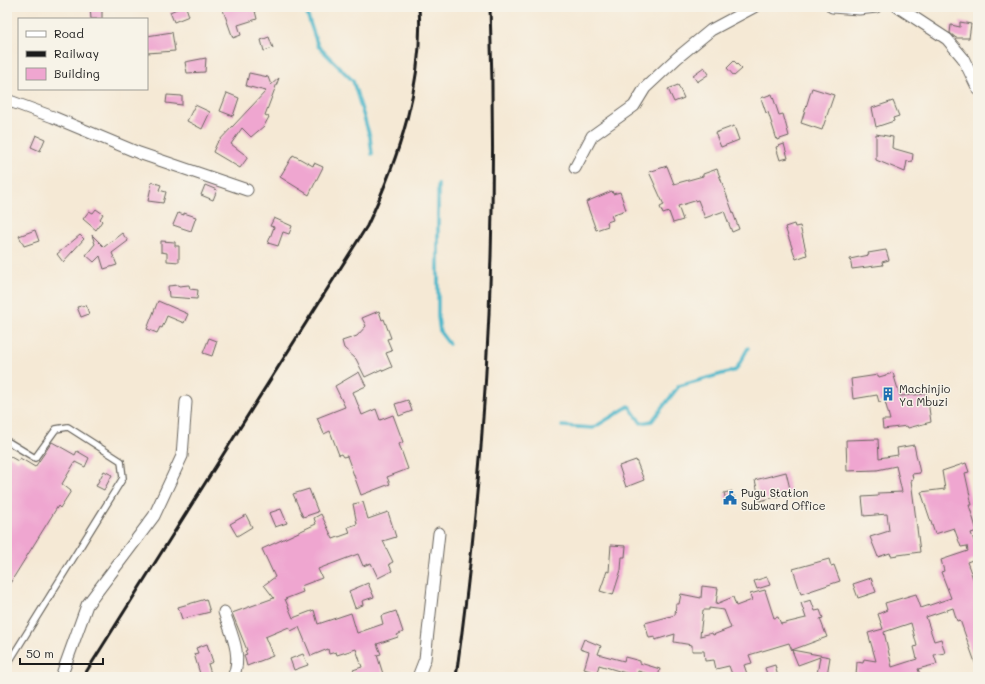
<svg xmlns="http://www.w3.org/2000/svg" width="985" height="684" viewBox="0 0 985 684" font-family="Mali,sans-serif">
<style>
.lines{fill:none;stroke-linecap:round;stroke-linejoin:round}
.stream{stroke:#4db7ca;stroke-width:3.5}
.building{fill:#efa6d0;fill-rule:evenodd}
.service-casing{stroke:#68645d;stroke-width:8}
.minor-casing{stroke:#68645d;stroke-width:13}
.service{stroke:#fff;stroke-width:5.5}
.minor{stroke:#fff;stroke-width:11}
.rail{stroke:#1c1c1c;stroke-width:3}
.labels{text-anchor:middle;dominant-baseline:central;stroke-width:3;stroke-linejoin:round;paint-order:stroke}
.poi-label{font-size:11px;fill:#1c1c1c;stroke:#f7f3e8;text-anchor:start}
</style>
<rect width="100%" height="100%" fill="#f7f3e8"/>
<filter id="ink" filterUnits="userSpaceOnUse"><feTurbulence type="fractalNoise" baseFrequency=".025" numOctaves="2"/><feDisplacementMap in="SourceGraphic" scale="8" xChannelSelector="R" yChannelSelector="G"/><feConvolveMatrix kernelMatrix="1 2 1 2 8 2 1 2 1" color-interpolation-filters="sRGB"/></filter>
<filter id="wash" filterUnits="userSpaceOnUse"><feTurbulence type="fractalNoise" baseFrequency=".012" numOctaves="4" result="noise"/><feDisplacementMap in="SourceGraphic" scale="16" xChannelSelector="R" yChannelSelector="G"/><feGaussianBlur stdDeviation="0.9" result="paint"/><feColorMatrix in="noise" values="0 0 0 0 0 0 0 0 0 0 0 0 0 0 0 0 0 1.4 0 .05"/><feComposite in="paint" operator="in"/></filter>
<g filter="url(#wash)">
<rect width="100%" height="100%" fill="#f5e9d5"/>
<g class="lines">
<!-- stream -->
<g class="stream">
<polyline points="307,7 306,11 318,46 353,81 370,137 372,154"/>
<polyline points="438,184 438,317 440,332 449,344"/>
<polyline points="562,426 593,428 629,406 641,423 652,421 679,386 736,370 748,348"/>
</g>
</g>
<g id="blocks">
<!-- building -->
<g class="building">
<polygon points="90,7 102,7 102,19 91,19"/>
<polygon points="181,7 186,7 189,16 174,22 170,12"/>
<polygon points="222,7 254,7 257,19 238,25 241,35 233,38"/>
<polygon points="960,22 971,24 969,38 956,38 950,33 951,25 960,27"/>
<polygon points="172,32 175,51 147,53 147,36"/>
<polygon points="269,37 273,48 264,51 261,40"/>
<polygon points="206,58 205,72 187,73 185,62"/>
<polygon points="734,61 742,69 734,76 727,68"/>
<polygon points="704,67 709,74 697,82 693,75"/>
<polygon points="249,73 268,77 271,85 279,78 265,115 269,117 264,126 251,137 242,128 231,144 248,157 240,168 213,152 217,143 266,91 246,86"/>
<polygon points="678,85 684,98 674,102 668,89"/>
<polygon points="812,88 834,95 822,130 801,123"/>
<polygon points="227,93 239,98 233,116 220,111"/>
<polygon points="772,94 779,115 783,114 789,136 777,140 768,112 766,113 761,98"/>
<polygon points="167,95 182,96 182,105 166,103"/>
<polygon points="893,101 899,116 893,118 894,121 876,127 872,108"/>
<polygon points="195,105 210,112 202,129 187,121"/>
<polygon points="734,126 739,140 721,147 715,133"/>
<polygon points="876,134 893,137 892,148 913,154 912,162 907,161 905,172 876,160"/>
<polygon points="36,135 45,139 40,151 31,147"/>
<polygon points="784,144 788,158 780,160 776,147"/>
<polygon points="293,155 313,166 314,163 323,167 309,195 280,177"/>
<polygon points="667,166 674,184 703,176 703,174 717,169 739,229 732,232 724,211 705,218 698,200 678,206 683,220 673,223 669,212 663,214 660,207 664,205 649,172"/>
<polygon points="152,182 161,185 159,190 166,192 163,203 148,201"/>
<polygon points="205,185 217,190 213,200 201,195"/>
<polygon points="612,191 613,194 620,192 626,210 611,215 613,220 607,222 608,226 596,230 586,202"/>
<polygon points="96,209 103,214 100,219 102,221 96,230 83,219 89,211 93,213"/>
<polygon points="178,213 184,215 184,213 196,217 191,231 173,225"/>
<polygon points="274,218 292,226 289,234 283,232 278,246 268,243 274,227 270,226"/>
<polygon points="794,224 795,227 800,226 807,255 796,259 785,227"/>
<polygon points="35,230 39,241 24,246 19,236"/>
<polygon points="122,233 128,241 112,253 117,265 104,269 100,256 94,262 86,255 95,244 92,235 104,247"/>
<polygon points="80,235 84,239 63,262 57,254"/>
<polygon points="161,241 175,242 175,246 179,246 179,262 167,261 167,253 161,252"/>
<polygon points="886,250 889,260 882,262 883,265 852,269 850,259 869,255 868,253"/>
<polygon points="178,285 179,286 189,285 190,289 198,290 197,299 169,297 168,286"/>
<polygon points="158,301 188,314 184,323 167,316 162,328 160,327 157,333 147,329"/>
<polygon points="86,305 89,314 81,317 77,307"/>
<polygon points="379,311 382,320 384,319 391,338 387,339 392,351 386,353 392,367 383,371 382,369 365,377 356,359 344,348 342,341 357,336 366,326 362,318"/>
<polygon points="209,338 217,341 212,356 203,353"/>
<polygon points="359,372 366,386 353,392 362,415 376,409 380,420 393,415 403,442 399,444 408,469 387,477 390,484 361,495 347,456 343,457 341,454 339,455 330,431 324,434 317,418 345,407 335,386"/>
<polygon points="893,373 900,396 927,394 931,422 908,428 907,426 883,429 882,420 890,420 885,401 879,402 877,395 853,399 851,379 878,375 879,377"/>
<polygon points="408,400 412,411 399,416 395,404"/>
<polygon points="878,439 879,458 898,455 897,448 914,445 920,473 912,474 913,479 911,480 920,552 891,556 890,553 878,557 870,537 889,531 887,514 864,516 862,497 878,496 878,493 902,492 896,466 877,470 847,471 846,440"/>
<polygon points="52,442 75,455 77,451 89,458 85,467 75,462 62,484 71,491 60,508 58,506 7,588 7,455 18,461 20,458 35,467"/>
<polygon points="636,460 644,480 626,487 619,466"/>
<path d="M966 463 969 472 965 473 972 505H969L977 531 971 533 978 551V558L967 562 974 581 978 580V668H977L960 620 957 621 953 608 926 617 934 641 941 639 945 653 934 655 937 664 918 669 921 677 856 676 857 662 863 663 864 659 876 661 868 633 883 629 878 614 887 610 885 603 916 594 921 608 951 598 941 572 944 571 941 560 968 551 967 546 961 547 954 528 935 534 921 492 945 489 942 471ZM911 623 917 646 914 647 917 659 892 667 884 632Z"/>
<polygon points="104,471 112,475 104,490 96,486"/>
<polygon points="786,472 791,493 760,501 755,480"/>
<polygon points="309,489 318,512 303,517 293,494"/>
<polygon points="732,491 736,502 727,504 724,493"/>
<polygon points="363,502 368,519 388,512 396,537 383,541 393,562 389,564 392,571 378,578 371,563 363,566 358,554 318,569 322,578 301,586 303,592 285,599 293,618 314,610 318,624 351,613 357,633 383,624 381,616 396,611 403,632 397,635 398,637 377,644 381,654 377,655 384,677 355,677 353,670 362,667 356,649 337,655 336,652 329,654 328,649 311,656 299,627 291,631 289,627 265,637 273,656 247,666 244,655 247,654 245,651 247,650 232,613 274,598 264,585 275,577 262,549 316,524 314,518 321,514 333,539 350,533 348,527 357,524 353,504"/>
<polygon points="281,509 287,523 275,527 269,513"/>
<polygon points="246,515 252,527 237,536 230,524"/>
<polygon points="611,545 626,546 625,557 622,557 621,570 613,595 600,591 607,571 609,572"/>
<polygon points="829,559 831,566 834,565 840,581 801,594 793,569"/>
<polygon points="767,577 770,585 757,589 754,581"/>
<polygon points="871,578 876,592 858,598 853,584"/>
<polygon points="368,583 374,597 362,601 363,605 355,608 349,591"/>
<path d="M702 586 718 588 716 604 733 597 736 606 752 600 750 594 765 590 774 618 778 617 781 624 806 618 801 603 811 600 815 611 820 610 823 618 820 619 827 637 792 650 830 657 827 675 817 674 820 657 798 665 789 643 749 655 752 663 744 665 748 677H733L729 666 716 669 714 660 705 661 704 651H692V645L674 642 675 634 655 640V637L649 638 645 623 675 615 676 604H679L681 594 701 598ZM709 608 724 610 731 628 713 635 712 633 700 636 703 610H709Z"/>
<polygon points="206,599 210,612 182,619 178,607"/>
<polygon points="584,639 601,646 598,654 624,661 625,657 640,661 640,663 660,669 658,677 638,671 637,677 628,677 629,674 599,665 597,673 584,669 589,652 580,649"/>
<polygon points="207,644 213,662 208,664 212,677 201,677 194,654 198,653 196,648"/>
<polygon points="303,654 308,665 294,670 290,659"/>
<polygon points="775,665 778,677 768,677 765,668"/>
</g>
</g>
</g>
<g filter="url(#ink)">
<use href="#blocks" fill-opacity="0" stroke="#68645d" stroke-width="1"/>
<g class="lines">
<!-- service casing -->
<g class="service-casing">
<polyline id="service" points="7,441 35,458 56,429 68,427 121,461 123,478 7,665"/>
</g>
<!-- minor casing -->
<g class="minor-casing">
<g id="minor">
<polyline points="832,7 859,9 876,7"/>
<polyline points="898,7 947,39 963,58 978,89"/>
<polyline points="7,100 53,117 139,153 247,190"/>
<polyline points="575,168 592,136 634,106 645,88 677,58 711,30 754,7"/>
<path d="M224 612C231 633 243 656 233 677"/>
<polyline points="61,677 87,605 154,516 182,456 186,402"/>
<polyline points="418,677 425,659 439,533"/>
</g>
</g>
<!-- service -->
<use href="#service" class="service"/>
<!-- minor -->
<use href="#minor" class="minor"/>
<!-- rail -->
<g class="rail">
<path d="M83 677 367 226C399 158 424 83 419 7"/>
<path d="M456 677C487 455 498 230 490 7"/>
</g>
</g>
</g>
<!-- icons -->
<defs>
<g id="building-bare" transform="scale(1.08)"><path d="M-4-6H4V6H1V3H-1V6H-4ZM-2.5-4.3h1.7v1.8h-1.7ZM.8-4.3h1.7v1.8H.8ZM-2.5-1h1.7V.8h-1.7ZM.8-1h1.7V.8H.8Z" fill="#1f6fb2" stroke="#f7f3e8" stroke-width="2.5" paint-order="stroke"/></g>
<g id="civic-bare" transform="scale(1.08)"><path d="M-.6-6.5H3V-4.5H.6V-3L4-1V1h2V6H-6V1h2V-1L-.6-3ZM-1.2 2.5V6h2.4V2.5Z" fill="#1f6fb2" stroke="#f7f3e8" stroke-width="2.5" paint-order="stroke"/></g>
</defs>
<g fill-rule="evenodd">
<use href="#building-bare" x="888" y="394"/>
<use href="#civic-bare" x="730" y="498"/>
</g>
<g class="labels">
<!-- poi labels -->
<g class="poi-label">
<text x="899" y="388">Machinjio<tspan x="899" dy="13">Ya Mbuzi</tspan></text>
<text x="741" y="492">Pugu Station<tspan x="741" dy="13">Subward Office</tspan></text>
</g>
</g>
<!-- margin -->
<rect width="985" height="684" fill="none" stroke="#f7f3e8" stroke-width="24"/>
<!-- legend -->
<rect x="18" y="18" width="130" height="72" fill="#f7f3e8" stroke="#9f9d96"/>
<rect x="26" y="31" width="20" height="6" fill="#ffffff" stroke="#9f9d96"/>
<text x="54" y="38" font-size="12" fill="#1c1c1c">Road</text>
<rect x="26" y="51" width="20" height="6" fill="#1c1c1c" stroke="#9f9d96"/>
<text x="54" y="58" font-size="12" fill="#1c1c1c">Railway</text>
<rect x="26" y="68" width="20" height="12" fill="#efa6d0" stroke="#9f9d96"/>
<text x="54" y="78" font-size="12" fill="#1c1c1c">Building</text>
<!-- scale -->
<path d="M20 658v6h83v-6" fill="none" stroke="#1c1c1c" stroke-width="2"/>
<text x="26" y="658" font-size="12" fill="#1c1c1c" stroke="#f7f3e8" stroke-width="3" paint-order="stroke">50 m</text>
</svg>
